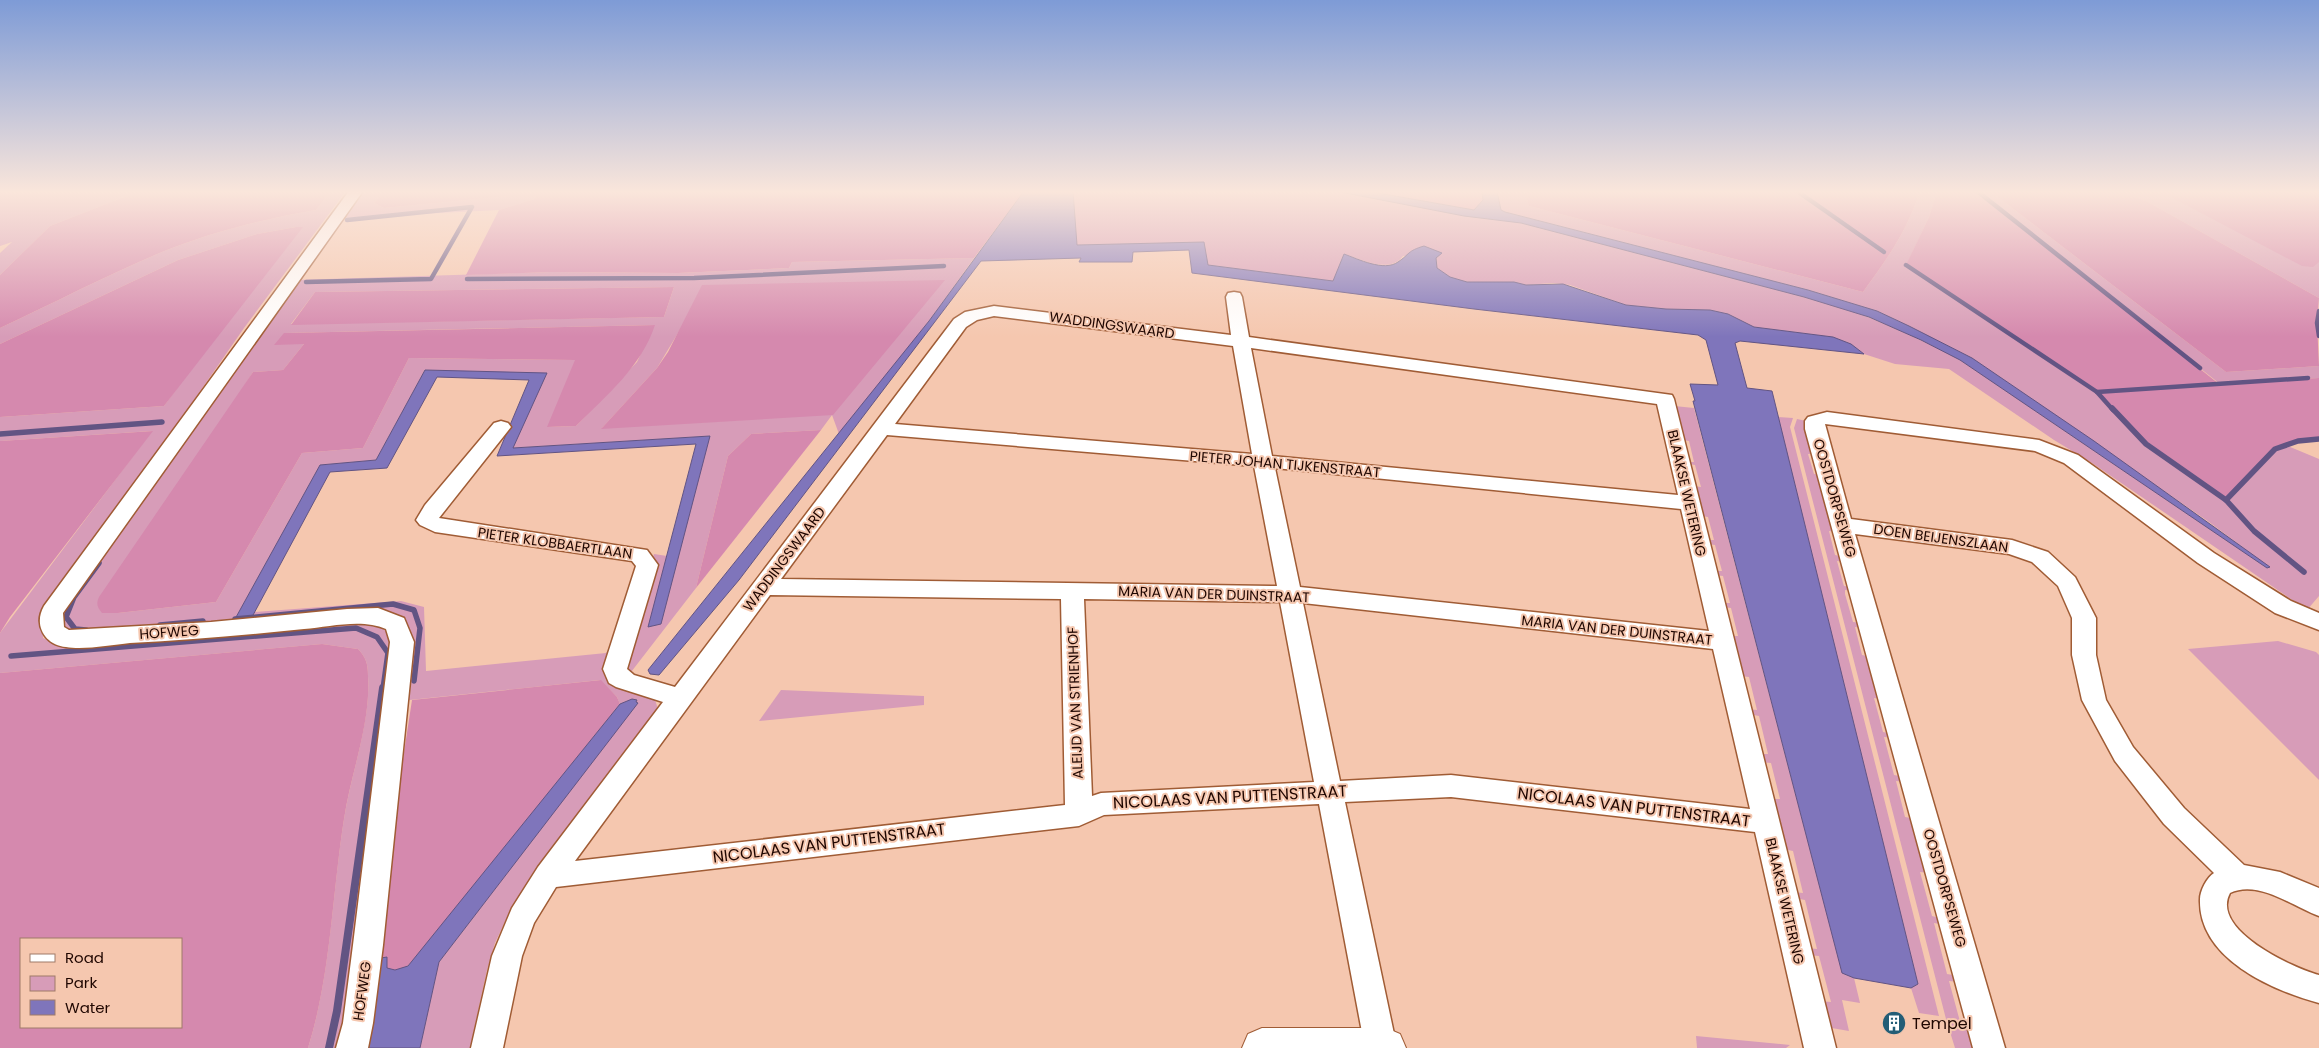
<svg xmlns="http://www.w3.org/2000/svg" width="2319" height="1048" viewBox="0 0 2319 1048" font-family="Poppins,sans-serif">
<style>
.green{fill:#d79cb8;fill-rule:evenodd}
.forest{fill:#d589ae;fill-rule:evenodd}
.water{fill:#7f75bb;stroke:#625483}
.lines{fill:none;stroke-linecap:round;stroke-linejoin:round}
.stream-far2{stroke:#625483;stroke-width:4.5}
.stream-far1{stroke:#625483;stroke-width:5.5}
.stream{stroke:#625483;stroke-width:8}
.street-casing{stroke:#a05c35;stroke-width:3}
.secondary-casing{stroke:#a05c35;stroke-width:2}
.street{fill:#fff;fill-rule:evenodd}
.secondary{fill:#fff;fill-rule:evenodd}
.labels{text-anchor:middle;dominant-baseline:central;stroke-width:4;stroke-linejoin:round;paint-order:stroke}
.street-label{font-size:14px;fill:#1f0600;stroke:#f5c7af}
.near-street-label{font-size:16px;fill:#1f0600;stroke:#f5c7af}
.near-poi-label{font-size:16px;fill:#1f0600;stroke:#f5c7af;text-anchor:start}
</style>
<rect width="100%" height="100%" fill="#f5c7af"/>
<!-- green -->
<g class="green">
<polygon points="0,191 139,191 50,226 0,275 0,253 12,242 0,246"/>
<path d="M331 191H346L244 328 42 619 43 638 62 645 360 621 385 628 397 649 346 1048H308C331 975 332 894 344 819 351 773 371 722 368 676 368 664 366 657 358 649L322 644 0 673V633L152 431 0 441V417L164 406 296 227 257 234 178 260 0 344V328C54 303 107 275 162 252 212 232 264 219 316 210Z"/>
<polygon points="362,191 384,191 374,203 384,208 508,196 522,191 539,191 534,199 499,210 342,218"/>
<path d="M1073 191H1335L1464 216 1521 223 1838 306C1881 321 1920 339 1960 360L2267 568 2269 567 2209 522 1972 358 1909 326 1877 311 1808 290 1505 212 1501 210 1497 191H1524L1529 206 1863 292C1889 256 1906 233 1920 191H1937L1929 217 1906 266 2097 392 2146 444 2226 499 2267 455 2283 444 2319 459V596L2307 610 2092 463 2054 440 1949 369 1895 364 1864 354 1851 344 1833 337 1754 327 1728 314 1710 310 1666 309 1626 305 1570 285 1553 283 1526 285 1514 282H1467L1450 277 1437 268 1436 258 1441 253 1403 256C1390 274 1362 260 1344 254L1333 281 1208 265 1203 242 1076 245Z"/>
<polygon points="1977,191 1990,191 2226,372 2319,366 2319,378 2220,384"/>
<polygon points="2115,191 2319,191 2319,298 2148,202"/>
<path d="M974 258 929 321 839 434 832 415 821 430 751 434 728 456 696 588 628 676 622 666 654 554 667 556 709 436 512 448 546 374 425 370 376 460 320 465 236 619 252 617 255 612 401 601 424 607 426 671 606 653 609 649 616 648 612 663 643 692 655 700 658 709 542 862 513 905 495 943 487 970 470 1048H420L439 962 637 703 628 701 620 704 617 697 600 680 400 701 403 621 64 632 61 610 295 280 552 272 678 273 789 268 792 262ZM674 287 664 317 291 324 315 292ZM654 325 637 362 576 426 548 427 576 360 409 358 363 448 302 453 216 602 118 613H102L253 372 283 370 304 344 285 333ZM681 328 741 420 602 428 657 368Z"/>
<polygon points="1674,406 1694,408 1842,972 1854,978 1860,1003 1842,1000 1849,1031 1826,1027 1820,1001 1831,1002 1819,956 1808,955 1807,948 1817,949 1805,900 1795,898 1793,892 1803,893 1793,851 1783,849 1771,799 1780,799 1771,763 1761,762 1759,754 1768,754 1759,716 1749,714 1748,709 1757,710 1749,677 1740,676 1730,636 1738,636 1731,608 1723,607 1722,603 1730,603 1723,576 1715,575 1714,571 1722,571 1715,545 1707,544 1707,540 1714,540 1708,517 1701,516 1693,486 1701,487 1695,465 1688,464 1687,462 1694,462 1689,441 1682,440"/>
<polygon points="1778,417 1793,418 1790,427 1939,1016 1919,1013 1911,988 1918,984"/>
<polygon points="1797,419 1806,421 1815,454 1808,454 1814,474 1821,475 1837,532 1829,531 1835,555 1844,557 1845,562 1837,561 1843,583 1844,586 1852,587 1853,591 1845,590 1845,594 1853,622 1862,623 1863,628 1855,627 1862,655 1871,657 1883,699 1874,698 1883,732 1892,734 1893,738 1884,737 1894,775 1904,777 1905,782 1896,781 1905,817 1916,819 1930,873 1920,872 1932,916 1943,919 1945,925 1934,923 1947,974 1959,976 1960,982 1949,981 1962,1029 1974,1031 1978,1048 1955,1048 1946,1019 1794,428"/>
<polygon points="2278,641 2316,652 2319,655 2319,780 2188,649"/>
<polygon points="781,690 924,696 924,705 759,721"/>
<polygon points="1696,1036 1790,1045 1786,1048 1697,1048"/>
</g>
<!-- forest -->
<g class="forest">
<path d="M139 191H331L316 210C264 219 212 232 162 252 107 275 54 303 0 328V275L50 226Z"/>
<polygon points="384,191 522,191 508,196 384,208 374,203"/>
<polygon points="539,191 1024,191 974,258 792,262 789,268 678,273 552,272 466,275 499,210 534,199"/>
<polygon points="1368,191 1482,191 1483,200 1474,210"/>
<path d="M1524 191H1920C1906 233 1889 256 1863 292L1529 206Z"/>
<polygon points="1937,191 1977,191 2219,384 2319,378 2319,439 2298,441 2275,449 2226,500 2146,444 2097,392 1906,265 1929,217"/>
<polygon points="1990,191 2115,191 2128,194 2148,202 2319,298 2317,323 2319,366 2226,372"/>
<polygon points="2159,191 2319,191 2319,262 2313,267 2302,266"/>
<polygon points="296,227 303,227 164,406 0,417 0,344 178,260 257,234"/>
<polygon points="945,280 833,415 601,429 657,368 668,352 702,285"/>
<polygon points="674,287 664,317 291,325 315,292"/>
<path d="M655 325C641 367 607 395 576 426L547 427 575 360 409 358 363 448 302 453 216 602 118 613H102C97 607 96 604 99 597L253 372 283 370 304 344 274 345 284 333Z"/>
<polygon points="821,430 696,588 728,456 751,434"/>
<polygon points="153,431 10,617 0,633 0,441"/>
<path d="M322 644 358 649C366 657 368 664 368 676 371 724 351 772 344 819 332 895 331 975 308 1048H0V673ZM21 939H181V1027H21Z"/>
<path d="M601 680 617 697 620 704 422 952C413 962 402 975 387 968L381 958 394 818 412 700Z"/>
</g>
<!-- water -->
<g class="water">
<path d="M1024 191H1073L1077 245 1204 242 1208 265 1333 281 1344 254C1358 259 1384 272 1398 262 1410 254 1407 251 1424 246L1442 253 1436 258 1437 268 1450 277 1467 282H1514L1526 285 1563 284 1626 305 1666 309 1710 310 1728 314 1754 327 1833 337 1851 344 1864 354 1740 341 1735 343 1747 388 1772 391 1918 984 1911 988 1854 978 1842 973 1693 401H1695L1690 384 1718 385 1706 340 1698 335 1474 309 1192 273 1189 250 1133 252 1132 262H1079L1081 258 981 261 739 580 659 675 650 674 648 670 929 321Z"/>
<polygon points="1335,191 1367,191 1474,210 1483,200 1482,191 1497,191 1501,210 1505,212 1808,290 1877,311 1909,326 1972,358 2094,441 2270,567 2267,568 1960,360 1921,340 1869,317 1804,297 1521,223 1464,216"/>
<polygon points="425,370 547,373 513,448 710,436 661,624 648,627 696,444 497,456 529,380 437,377 387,468 330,472 252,617 235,619 320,465 376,460"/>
<polygon points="632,699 637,700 636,702 638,703 439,962 420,1048 364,1048 381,958 387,957 387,968 395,970 408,966 620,704"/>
</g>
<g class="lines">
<!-- stream-far2 -->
<g class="stream-far2">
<polyline points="1797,191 1884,252"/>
<polyline points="1977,191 2200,368"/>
<polyline points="1906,265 2097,392 2113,410"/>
<polyline points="467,279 694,278 944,266"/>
<polyline points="306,282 431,279 472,207 347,220"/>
<polyline points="2319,311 2317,323 2319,336"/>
<polyline points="2097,392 2308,378"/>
</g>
<!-- stream-far1 -->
<g class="stream-far1">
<polyline points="2112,408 2146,444 2226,500 2254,531 2304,572"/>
<polyline points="0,434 162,422"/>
<polyline points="2226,500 2275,449 2298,441 2319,439"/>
<polyline points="235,619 393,604 414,610 420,628 414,681"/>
<polyline points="160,625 203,621"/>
<polyline points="86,630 75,629 66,617 74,597 99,563"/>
<polyline points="11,656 356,628 377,637 388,653 383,689"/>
</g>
<!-- stream -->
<polyline class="stream" points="329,1048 337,1011 383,688"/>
<!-- street casing -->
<g class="street-casing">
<g id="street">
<path d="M349 191H363L63 613 64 627 69 630 211 622 347 609 378 608 404 618 414 642 383 945 373 1023 368 1048H336L343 1023 353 945 390 642 386 629C362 618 329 627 304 629 246 635 188 640 130 643 111 645 84 650 66 647 45 645 33 625 44 606Z"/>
<path d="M1234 292 1240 293 1242 297 1249 337 1672 395 1674 399 1836 1048H1804L1755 832 1451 797 1345 802 1397 1048H1365L1319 804 1104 815 1079 826 556 887 534 923 522 956 503 1048H471L492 956 512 908 538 867 663 702 616 687 609 683 603 669 636 566 632 561 435 532 420 525 416 520 425 505 494 423 501 421 508 423 511 427 439 518 647 550 658 565 627 669 634 675 675 687 954 319 965 312 994 306 1231 335 1226 297 1228 293ZM994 316 1233 346 1252 454 895 424 966 327 977 320ZM1251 348 1657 404 1678 495 1272 456ZM887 435 1254 466 1277 586 781 579ZM1275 468 1681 509 1709 631 1300 587ZM770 595 1061 599 1065 805 575 861ZM1084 599 1280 602 1314 782 1101 793 1092 796ZM1303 603 1713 649 1750 809 1451 775 1340 781Z"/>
<path d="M1827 412 2039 440 2078 455 2214 553 2291 601 2319 613V630L2275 613 2198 563 2064 463 2035 451 1825 424 1851 519 2012 540 2048 552 2075 577 2096 618V655L2106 700 2133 747 2184 808 2244 865 2280 872 2319 888V916C2294 907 2258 879 2230 893 2210 930 2293 968 2319 975V1003C2271 990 2198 958 2200 899 2200 891 2207 877 2214 873L2164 824 2115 761 2082 700 2072 655V618L2058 586 2032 562 2009 554 1855 534 2005 1048H1973L1805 429V421L1808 417Z"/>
</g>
</g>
<!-- secondary casing -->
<g class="secondary-casing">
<polygon id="secondary" points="1262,1028 1386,1028 1400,1034 1406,1048 1242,1048 1248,1034"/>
</g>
<!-- street -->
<use href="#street" class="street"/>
<!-- secondary -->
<use href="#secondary" class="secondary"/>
</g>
<!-- sky -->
<linearGradient id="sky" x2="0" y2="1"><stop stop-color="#7e9bd6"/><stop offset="0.57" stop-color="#fae6db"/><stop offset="1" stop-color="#fae6db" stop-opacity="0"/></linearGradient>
<rect width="2319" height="337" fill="url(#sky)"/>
<!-- icons -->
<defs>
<g id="building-disc" transform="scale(1.25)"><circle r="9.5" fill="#235d76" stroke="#f5c7af"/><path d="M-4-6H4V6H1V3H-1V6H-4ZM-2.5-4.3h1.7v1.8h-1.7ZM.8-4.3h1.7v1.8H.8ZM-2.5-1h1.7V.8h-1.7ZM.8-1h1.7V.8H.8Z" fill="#fff"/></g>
</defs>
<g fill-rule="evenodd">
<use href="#building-disc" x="1894" y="1023"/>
</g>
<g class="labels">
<!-- street labels -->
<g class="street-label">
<text transform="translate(1112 325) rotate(8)">WADDINGSWAARD</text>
<text transform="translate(1285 464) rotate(5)">PIETER JOHAN TIJKENSTRAAT</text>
<text transform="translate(1687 493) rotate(77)">BLAAKSE WETERING</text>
<text transform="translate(1835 498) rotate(74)">OOSTDORPSEWEG</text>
<text transform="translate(1941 538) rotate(8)">DOEN BEIJENSZLAAN</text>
<text transform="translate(555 543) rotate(8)">PIETER KLOBBAERTLAAN</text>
<text transform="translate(784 559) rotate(-53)">WADDINGSWAARD</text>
<text transform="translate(1214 594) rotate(2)">MARIA VAN DER DUINSTRAAT</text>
<text transform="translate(1617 630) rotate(6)">MARIA VAN DER DUINSTRAAT</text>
<text transform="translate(169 632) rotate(-4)">HOFWEG</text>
<text transform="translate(1075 703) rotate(-92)">ALEIJD VAN STRIENHOF</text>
<text transform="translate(1945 888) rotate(74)">OOSTDORPSEWEG</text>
<text transform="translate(1785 901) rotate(77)">BLAAKSE WETERING</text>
<text transform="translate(362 991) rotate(-82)">HOFWEG</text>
</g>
<!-- near-street labels -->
<g class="near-street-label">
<text transform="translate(1230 797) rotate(-3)">NICOLAAS VAN PUTTENSTRAAT</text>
<text transform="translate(1634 807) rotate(7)">NICOLAAS VAN PUTTENSTRAAT</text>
<text transform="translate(829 843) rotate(-7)">NICOLAAS VAN PUTTENSTRAAT</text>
</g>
<!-- near-poi labels -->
<g class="near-poi-label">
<text x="1912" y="1023">Tempel</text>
</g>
</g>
<!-- legend -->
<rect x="20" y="938" width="162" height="90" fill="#f5c7af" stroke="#9f7a69"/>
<rect x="30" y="954" width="25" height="8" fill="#ffffff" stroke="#9f7a69"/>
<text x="65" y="963" font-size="15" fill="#1f0600">Road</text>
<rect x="30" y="976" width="25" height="15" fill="#d79cb8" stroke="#9f7a69"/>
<text x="65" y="988" font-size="15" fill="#1f0600">Park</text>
<rect x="30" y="1000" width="25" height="15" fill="#7f75bb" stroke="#9f7a69"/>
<text x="65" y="1013" font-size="15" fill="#1f0600">Water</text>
</svg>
